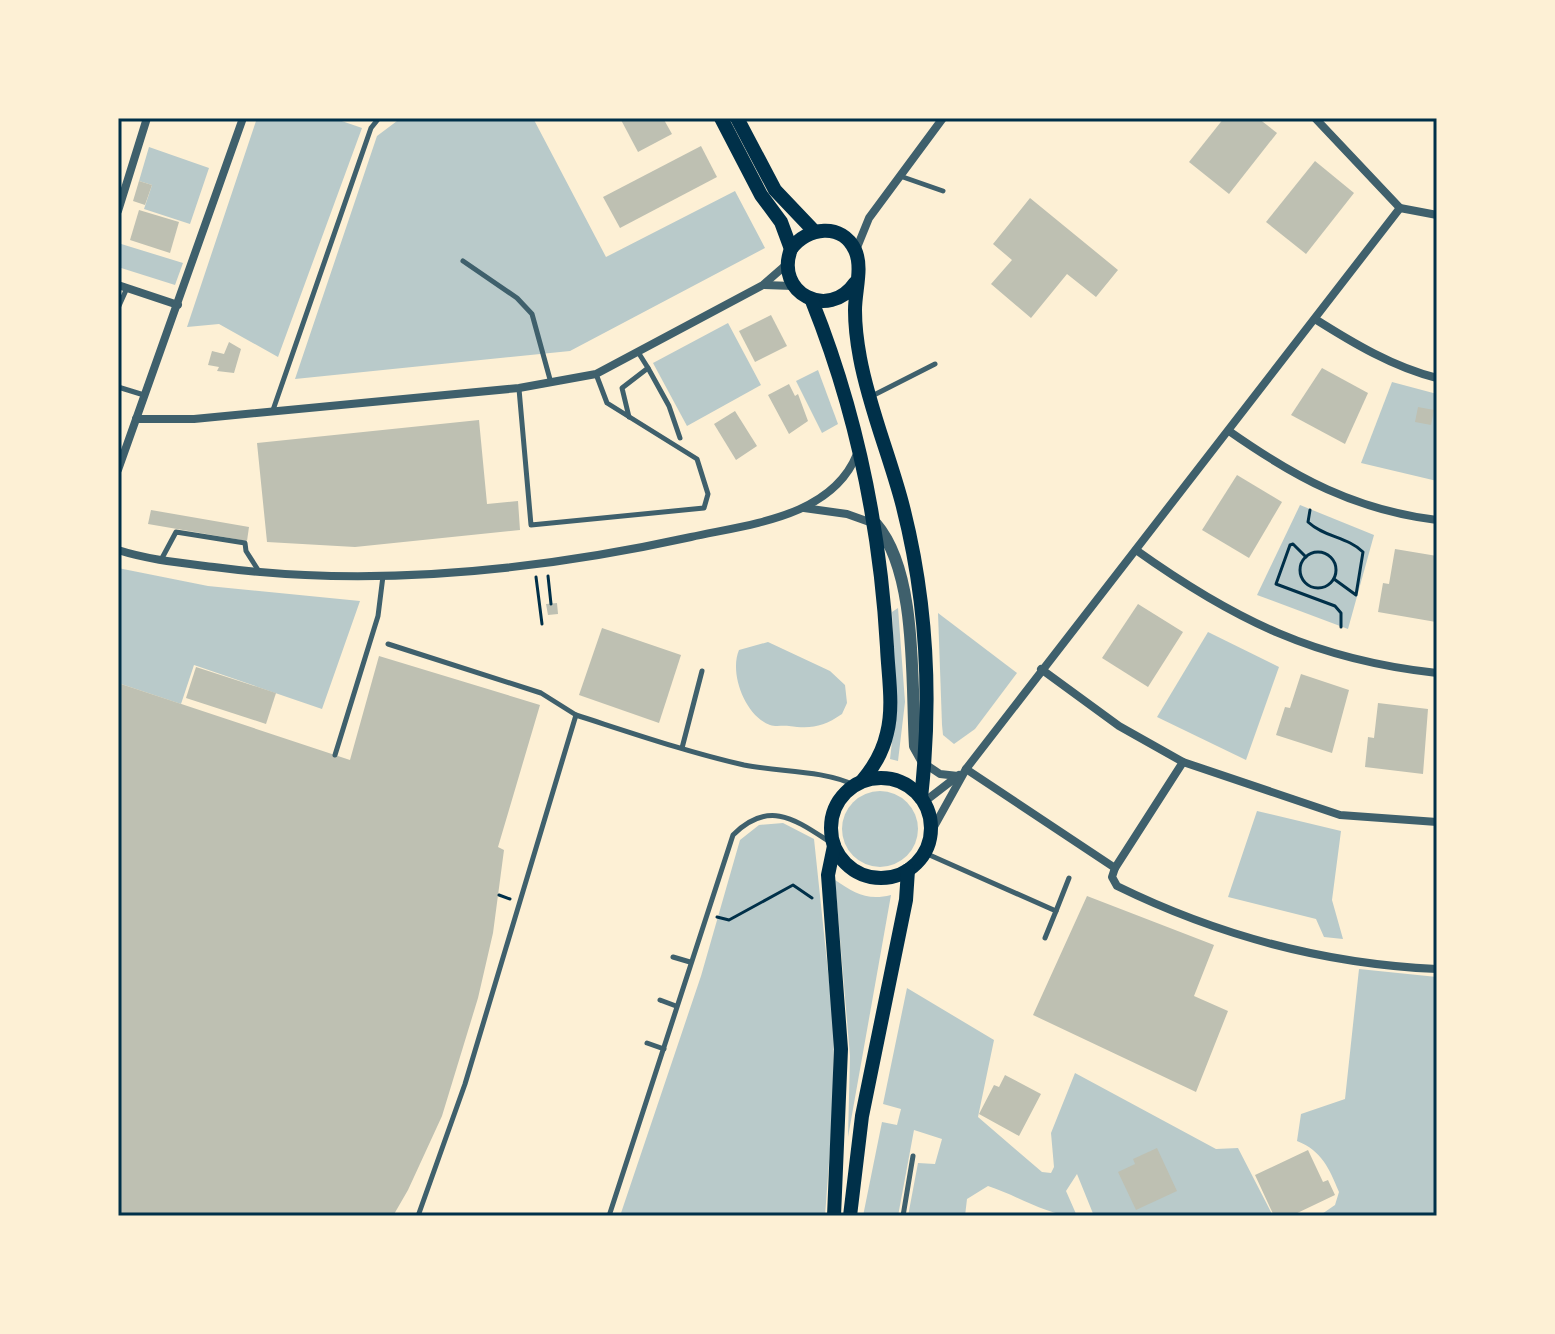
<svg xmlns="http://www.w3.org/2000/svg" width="1555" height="1334" viewBox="0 0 1555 1334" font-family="'Source Serif 4',serif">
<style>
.green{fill:#b9caca}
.building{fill:#bec0b2}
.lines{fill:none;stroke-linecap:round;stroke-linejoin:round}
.path{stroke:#003049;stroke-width:3}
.service{stroke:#3f606c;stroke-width:5}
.minor{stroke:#3f606c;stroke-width:8}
.tertiary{stroke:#3f606c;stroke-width:12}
.secondary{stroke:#003049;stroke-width:14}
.neatline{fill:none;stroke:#003049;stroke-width:3}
</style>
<rect width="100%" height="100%" fill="#fdf0d5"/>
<!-- green -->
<g class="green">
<polygon points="257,118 333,118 362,128 278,357 219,324 187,327"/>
<polygon points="401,118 533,118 606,257 735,191 765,248 570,351 295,379 377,136"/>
<polygon points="149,147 209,168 190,224 144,209 152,185 139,181"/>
<polygon points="118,243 183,263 175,285 118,267"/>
<polygon points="728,323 761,385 687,426 653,363"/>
<polygon points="818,370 838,424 822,433 796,381"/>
<polygon points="1392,382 1437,394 1437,481 1361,463"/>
<polygon points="1300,505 1374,535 1348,629 1257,595"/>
<polygon points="118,568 208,586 360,601 322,709 194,665 181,704 118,683"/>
<polygon points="898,608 905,702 898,761 890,759 896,706 892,612"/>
<polygon points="938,613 1017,673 975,729 954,744 943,735 942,725"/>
<polygon points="1208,632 1279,667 1246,760 1157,717"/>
<path d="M768 642 830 671 845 685 847 703 842 714C823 727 811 729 789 726 783 725 776 727 770 725 745 716 729 673 739 650Z"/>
<circle cx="880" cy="829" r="38"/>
<polygon points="1257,811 1341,831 1332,900 1343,939 1324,937 1316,919 1228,897"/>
<polygon points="783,823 814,839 834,1028 833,1108 825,1216 620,1216 701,976 740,840 759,825"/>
<path d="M835 880C854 893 867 901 891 895L848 1137 850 1056Z"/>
<path d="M1359 969 1437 977V1216H1319L1335 1205 1339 1192C1329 1168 1322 1151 1297 1141L1301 1114 1345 1099Z"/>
<path d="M907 988 994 1040 978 1117 1042 1172 1051 1173 1054 1167 1051 1133 1075 1073 1216 1149 1238 1148 1273 1216H1094L1077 1174 1066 1191 1077 1216C1047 1216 1019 1196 988 1186L967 1199 965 1216H908L918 1163 935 1164 942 1139 914 1130 898 1216H863L882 1122 897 1125 901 1109 883 1104Z"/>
</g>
<!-- building -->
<g class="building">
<polygon points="620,118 663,118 672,134 638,152"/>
<polygon points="1224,118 1258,118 1277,133 1229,194 1189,162"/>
<polygon points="701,146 717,177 620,228 603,197"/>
<polygon points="1315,161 1354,193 1306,254 1266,222"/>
<polygon points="139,181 152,185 145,205 133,201"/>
<polygon points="1030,198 1118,270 1096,297 1067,274 1031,318 991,284 1012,260 993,244"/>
<polygon points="139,210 179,222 170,253 130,240"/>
<polygon points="771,315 787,346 755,362 739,331"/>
<polygon points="229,342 241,349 234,373 217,371 219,367 208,365 212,351 224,354"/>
<polygon points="1322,368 1368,393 1345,444 1291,415"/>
<polygon points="789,384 795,396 798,394 808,421 789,434 768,395"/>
<polygon points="1418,407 1434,410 1431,425 1415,422"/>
<polygon points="735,411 757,446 736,460 714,424"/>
<polygon points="479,420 487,504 518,501 520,530 355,547 267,542 257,443"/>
<polygon points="1237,475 1282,502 1249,558 1202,530"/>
<polygon points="151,510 249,527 247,541 148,524"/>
<polygon points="1395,549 1437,556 1436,622 1378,612 1383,583 1389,584"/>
<polygon points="557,603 558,614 548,615 546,604"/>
<polygon points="1138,604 1183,632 1148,687 1102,658"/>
<polygon points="602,628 681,655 659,723 579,695"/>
<polygon points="379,656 540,705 498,847 504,850 493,933 478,998 442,1116 408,1190 393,1216 118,1216 118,683 350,760"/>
<polygon points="196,667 276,693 266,724 186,698"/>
<polygon points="1301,674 1349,690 1332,753 1276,735 1285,707 1290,708"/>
<polygon points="1378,703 1428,709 1423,774 1365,767 1368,737 1374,738"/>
<polygon points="1087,896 1214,945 1194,996 1228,1011 1196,1092 1033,1015"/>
<polygon points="1005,1075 1041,1094 1019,1136 979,1114 994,1085 999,1087"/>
<polygon points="1157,1148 1177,1191 1136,1210 1118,1172 1135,1164 1133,1159"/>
<polygon points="1308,1150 1323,1182 1328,1180 1335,1195 1291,1216 1274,1216 1255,1175"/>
</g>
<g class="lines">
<!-- path -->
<g class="path">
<path d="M1310 510 1308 522C1324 537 1348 537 1363 552L1356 595 1334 579"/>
<circle cx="1318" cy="570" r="18"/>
<polyline points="1306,557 1293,544 1290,545 1276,584 1335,606 1341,613 1341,627"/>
<polyline points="548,576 551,604"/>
<polyline points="536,577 542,624"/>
<polyline points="499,895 510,899"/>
<polyline points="717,917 729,920 793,885 812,898"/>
</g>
<!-- service -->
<g class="service">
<polyline points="900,176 943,191"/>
<polyline points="463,261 517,298 532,314 551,383"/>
<polyline points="118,308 127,288"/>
<polyline points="648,368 669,406 680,438"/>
<polyline points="118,387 144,395"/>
<polyline points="519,389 531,525 704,508 708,494 697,459 607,403 596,374"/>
<polyline points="870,397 935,364"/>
<polyline points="273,410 371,128 379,118"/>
<polyline points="629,417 622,388 648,368 638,352"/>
<polyline points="161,560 176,532 245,543 246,551 260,573"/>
<polyline points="388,644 541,693 576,715"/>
<polyline points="682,748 702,671"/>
<polyline points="335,755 378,616 383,576"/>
<polyline points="925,853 1056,911 1045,938"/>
<polyline points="1056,911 1069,878"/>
<polyline points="673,957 690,962"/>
<polyline points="660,1000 676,1006"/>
<polyline points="647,1043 664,1049"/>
<path d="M418 1216 465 1084 576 715C632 733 687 752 744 765 779 772 823 770 854 785"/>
<path d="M609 1216 733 835C770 798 797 821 833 844"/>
<polyline points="903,1216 913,1156"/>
</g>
<!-- minor -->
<g class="minor">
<polyline points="1315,118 1400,208 1437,215"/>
<polyline points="118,211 147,118"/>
<polyline points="856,250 869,218 943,118"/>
<polyline points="118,285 178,305"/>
<polyline points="764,285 793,286"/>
<path d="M1315 319C1353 343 1393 367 1437 378"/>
<polyline points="136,419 194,419 519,388 596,374 763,285 787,264"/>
<path d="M1229 431C1296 478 1355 510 1437 520"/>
<polyline points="118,470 243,118"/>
<polyline points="804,508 847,514 875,524"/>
<path d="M118 550C149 560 182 563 214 567 372 588 536 571 691 537 750 524 832 517 857 454"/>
<path d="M1136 550C1234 620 1316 660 1437 673"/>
<polyline points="1041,669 1119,726 1183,762 1340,815 1437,822"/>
<path d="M1183 762 1115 868 1112 877 1117 886C1219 936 1324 964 1437 969"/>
<polyline points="925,764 940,774 958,776"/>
<polyline points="966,769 1115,868"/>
<polyline points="924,802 959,775"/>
<polyline points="931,832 966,769 1400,208"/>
</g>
<!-- tertiary -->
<path class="tertiary" d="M876 524C918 573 911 684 915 746L925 764"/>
<!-- secondary -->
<g class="secondary">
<polyline points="721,118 761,195 781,222 791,249"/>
<polyline points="737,118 775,190 814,231"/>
<path d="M855 283C829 321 774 293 791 249 807 227 842 222 855 250 863 267 855 291 855 310 855 326 857 342 860 358 869 407 889 454 902 503 927 599 932 699 921 798"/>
<path d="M812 301C857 413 880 526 887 647 888 674 894 706 887 733 883 751 874 767 862 781"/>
<circle cx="881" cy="828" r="50"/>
<polyline points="834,846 828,875 841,1049 834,1216"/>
<polyline points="850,1216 862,1116 906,900 908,870"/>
</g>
</g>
<!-- border -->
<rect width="1555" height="1334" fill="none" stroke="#fdf0d5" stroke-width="240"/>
<rect x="120" y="120" width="1315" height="1094" class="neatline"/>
</svg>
